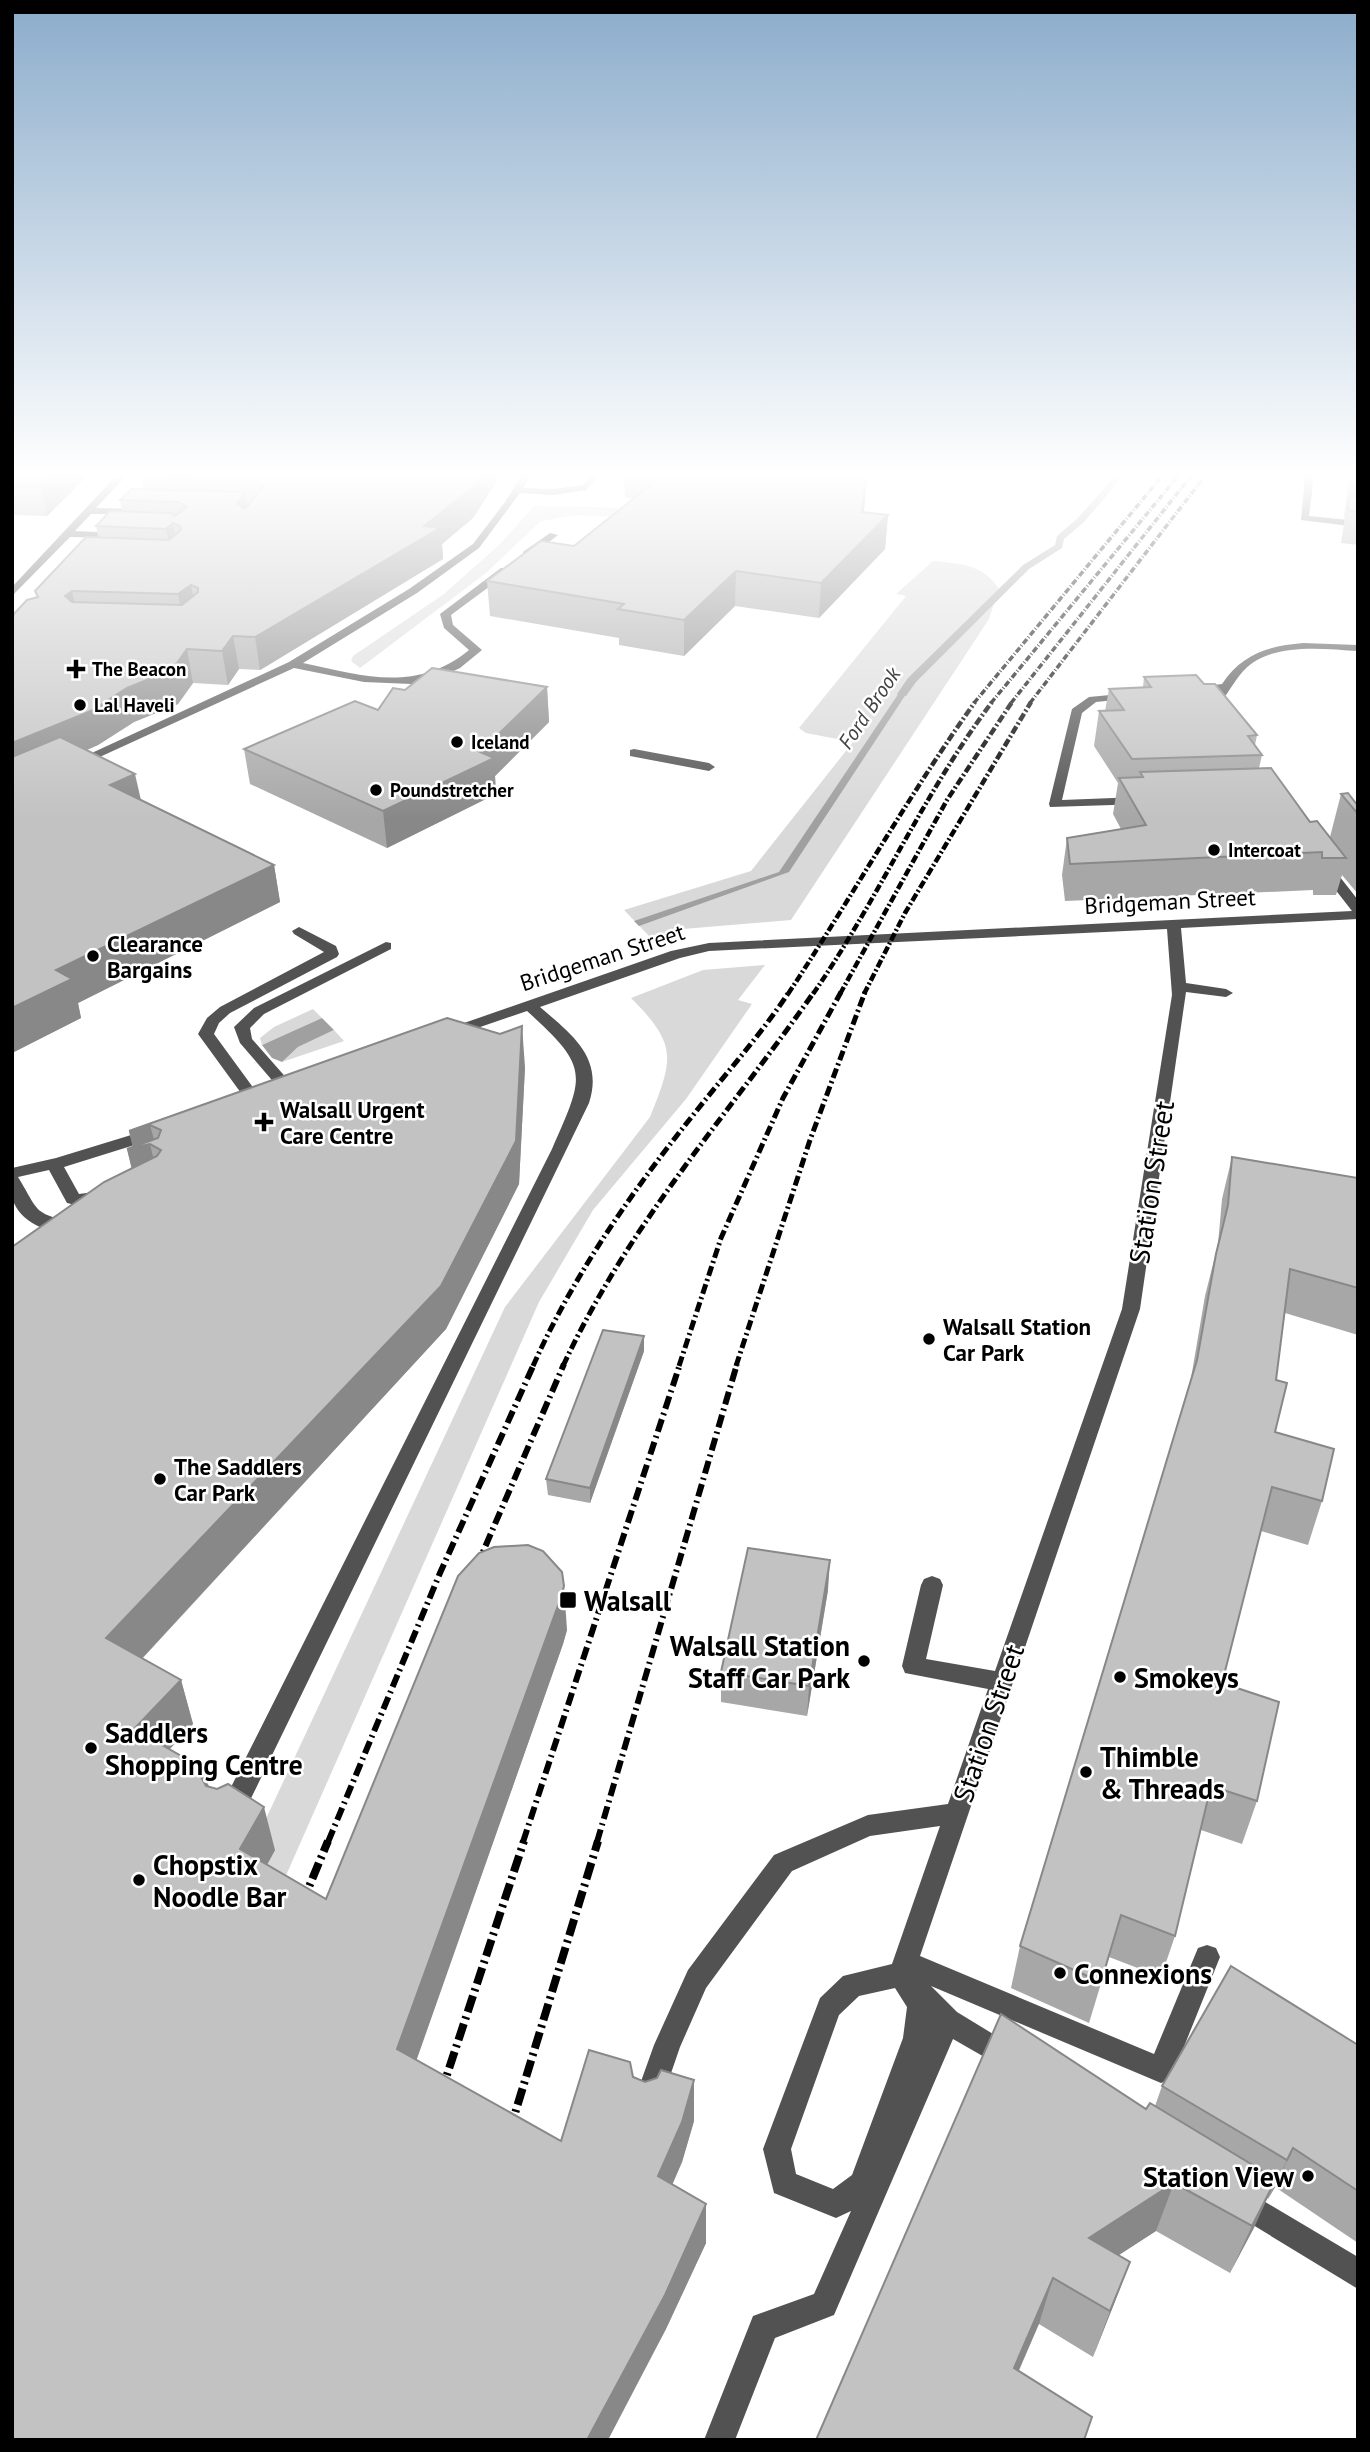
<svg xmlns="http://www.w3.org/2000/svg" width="1370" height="2452" viewBox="0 0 1370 2452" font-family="'PT Sans',sans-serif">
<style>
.green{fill:#d9d9d9}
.water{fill:#a0a0a0}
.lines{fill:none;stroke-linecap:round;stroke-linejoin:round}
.stream{fill:#a0a0a0;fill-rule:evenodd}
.minor{fill:#525252;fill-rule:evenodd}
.rail-far4{stroke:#000;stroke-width:3.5;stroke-dasharray:6 2 1 2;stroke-linecap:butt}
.rail-far3{stroke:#000;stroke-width:4.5;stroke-dasharray:8 2.5 2 2.5;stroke-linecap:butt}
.rail-far2{stroke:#000;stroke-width:5;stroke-dasharray:10 3.5 2 3.5;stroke-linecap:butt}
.rail-far1{stroke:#000;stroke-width:6;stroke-dasharray:13 4.5 2 4.5;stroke-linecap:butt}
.rail{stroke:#000;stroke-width:8;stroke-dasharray:17 5 2.5 5;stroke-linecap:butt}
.wall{fill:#a7a7a7}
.shaded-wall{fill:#888}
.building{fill:#c2c2c2;stroke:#888;stroke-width:2;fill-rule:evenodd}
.poi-dot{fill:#000;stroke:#fff;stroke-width:2.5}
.labels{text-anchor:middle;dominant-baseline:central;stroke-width:5;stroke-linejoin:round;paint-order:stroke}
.far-poi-label{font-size:19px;font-weight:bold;fill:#000;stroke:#fff;text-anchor:start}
.far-water-label{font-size:21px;font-style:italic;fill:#414141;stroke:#fff}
.street-label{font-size:23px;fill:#000;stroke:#fff}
.poi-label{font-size:23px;font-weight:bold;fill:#000;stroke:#fff;text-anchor:start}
.near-street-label{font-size:28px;fill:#000;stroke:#fff}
.near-poi-label{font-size:28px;font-weight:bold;fill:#000;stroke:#fff;text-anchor:start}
</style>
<rect width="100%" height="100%" fill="#fff"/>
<!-- green -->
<g class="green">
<polygon points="534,506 642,508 650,518 576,515 541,521 486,573 360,668 351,661 353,656 444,594 500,544"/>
<path d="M933 561C961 564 983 564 999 589L989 619 791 920 683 929 650 937 624 910 751 871 853 742 806 733 799 728 906 596 896 594Z"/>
<path d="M765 965 738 1000 752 1004 686 1099 593 1210 539 1302 273 1905 251 1893 257 1838 505 1307 650 1117C674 1058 677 1044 631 998L703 970Z"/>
<polygon points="313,1009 322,1018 262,1045 260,1038 274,1027"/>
<polygon points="334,1030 344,1041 282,1062 298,1047"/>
</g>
<!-- water -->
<g class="water">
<polygon points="909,678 916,679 789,872 639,926 634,921 779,872"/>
<polygon points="322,1018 334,1030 298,1047 282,1062 272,1058 262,1045"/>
</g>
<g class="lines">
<!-- stream -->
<polygon class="stream" points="1115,476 1123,476 1084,522 1064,539 1062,548 1029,569 916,682 906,696 898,696 897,694 908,678 1023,565 1055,545 1057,536 1078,518"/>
<!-- minor -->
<g class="minor">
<polygon points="116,476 126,476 96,508 134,509 139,512 137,514 91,514 75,531 119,533 122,534 122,538 70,537 12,596 12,587"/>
<path d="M521 476H530L523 488 554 489 583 485 590 476H599L586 490 554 495 520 493 479 548 417 593 303 663C363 676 417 693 469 650L444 628 440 614 501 568H509V572L451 615 453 625 482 650 460 668 439 678 412 684 364 682 294 668 80 766 70 763 289 662 409 589 473 544 505 502Z"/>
<polygon points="1305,476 1314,476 1309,516 1358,521 1358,527 1301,520"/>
<polygon points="550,533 558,535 531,556 523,556 523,552"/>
<path d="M1303 643 1358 645V651C1325 649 1279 643 1251 664 1239 673 1232 687 1224 698H1216L1217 691 1197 693 1191 690 1197 687 1222 684C1242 654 1268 646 1303 643Z"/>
<polygon points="1131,693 1135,694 1135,698 1096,702 1082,713 1062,800 1139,797 1145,801 1143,804 1050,807 1049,804 1072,709 1089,697"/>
<polygon points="634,749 709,763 715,767 709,771 630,756 630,750"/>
<path d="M1324 862 1329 863 1358 900V919L1181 928 1186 983 1226 989 1233 993 1226 997 1186 992 1140 1309 920 1956 1154 2054 1198 1948 1207 1945 1216 1948 1220 1957 1171 2079 1161 2083 931 1986 957 2012 1016 2048 1020 2057 1016 2066 1007 2070 953 2039 834 2315 775 2338 735 2440H704L753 2316 814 2294 851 2211 836 2218 774 2193 763 2149 820 1998 843 1976 892 1964 940 1826 870 1836 792 1871 706 1988 680 2047 658 2111 648 2115 638 2111 634 2101 654 2045 688 1970 774 1855 868 1815 948 1804 988 1689 905 1673 902 1666 921 1585 924 1579 932 1576 940 1579 943 1585 926 1659 995 1671 1122 1309 1172 995 1167 929 709 951 680 958 540 1007C571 1034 604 1057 589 1103L240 1821 231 1824 222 1821 219 1813 222 1805 552 1149C585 1074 590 1068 527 1011L454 1036H444L441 1033 444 1030 671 951 709 943 1352 911 1317 866ZM895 1988 907 2007 903 2038 852 2175 833 2189 796 2174 791 2149 839 2015 859 1996Z"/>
<polygon points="299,927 336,946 339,954 337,957 230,1013 219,1023 214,1034 263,1101 261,1104 249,1104 198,1034 207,1018 220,1007 324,952 294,934 292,931"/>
<polygon points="386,942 391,943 391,949 264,1014 250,1028 252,1039 297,1090 289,1095 283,1093 240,1043 234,1027 254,1008"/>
<path d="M154 1128 162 1133 160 1137 64 1167 79 1194 102 1191 111 1196C100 1207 82 1207 67 1203L49 1170 18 1177C40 1213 32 1212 74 1223L77 1227 74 1231C52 1237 16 1221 12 1196 11 1187 12 1177 12 1168L56 1158Z"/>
<polygon points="1240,2187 1358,2257 1358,2289 1230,2211 1226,2201 1230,2191"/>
</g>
<!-- rail-far4 -->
<g class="rail-far4">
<polyline points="974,703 1162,476"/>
<polyline points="991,703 1178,476"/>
<polyline points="1011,703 1191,476"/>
<polyline points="1030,703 1205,476"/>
</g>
<!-- rail-far3 -->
<g class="rail-far3">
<path d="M788 994C852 897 908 796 975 702"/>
<path d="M813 994C878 900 923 794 992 702"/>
<polyline points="840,994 947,800 1012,702"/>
<polyline points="864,994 905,913 1031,702"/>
</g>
<!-- rail-far2 -->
<g class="rail-far2">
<path d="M533 1366C573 1276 632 1191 694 1114 726 1073 760 1036 789 992"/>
<path d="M563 1366C630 1222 725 1119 814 992"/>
<polyline points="679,1366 721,1238 783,1098 841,992"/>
<polyline points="736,1366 810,1140 865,992"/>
</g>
<!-- rail-far1 -->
<g class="rail-far1">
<polyline points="476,1568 564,1364"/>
<polyline points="328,1842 440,1573 534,1364"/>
<polyline points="523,1842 680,1364"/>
<polyline points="597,1842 737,1364"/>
</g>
<!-- rail -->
<g class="rail">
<polyline points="301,1906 328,1841"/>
<polyline points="440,2096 524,1841"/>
<polyline points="509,2133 598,1841"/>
</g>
</g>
<!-- wall -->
<g class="wall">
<polygon points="12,476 87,476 47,516 12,515"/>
<polygon points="500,476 473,518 442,544 443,559 267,666 260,670 239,669 228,685 193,683 178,704 134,722 98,745 87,750 141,800 274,865 280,902 78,1003 81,1018 12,1053 37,598 35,591 98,537 96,526 122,511 120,500 143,489 141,478"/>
<polygon points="624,476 867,476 864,512 888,515 885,549 819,618 735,606 684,656 619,645 619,638 490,616 487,581 574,546 634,498 625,498"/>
<polygon points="1349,476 1358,476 1358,545 1341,543 1345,517 1344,517"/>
<polygon points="1144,677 1204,684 1257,735 1255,745 1262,755 1259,768 1310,822 1330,837 1341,794 1358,806 1358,894 1342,875 1336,895 1313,895 1313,890 1065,901 1062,875 1067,838 1121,829 1113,814 1118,783 1094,746 1099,711 1105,711 1109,689 1143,687"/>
<polygon points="547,687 549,722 495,776 496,794 387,848 250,784 244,749 378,710 405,690"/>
<polygon points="447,1018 525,1067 519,1184 446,1329 142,1659 181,1680 193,1724 170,1749 275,1850 267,1865 326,1899 567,1630 563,1644 416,2060 561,2141 633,2077 645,2082 694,2080 694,2121 682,2162 672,2185 706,2243 665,2331 12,2440 132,1169 127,1149 133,1147 129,1131"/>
<polygon points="1232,1157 1358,1178 1358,1335 1285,1313 1276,1380 1275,1432 1322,1501 1308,1545 1261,1531 1222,1683 1257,1801 1242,1844 1201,1830 1175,1936 1161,1977 1109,1957 1089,2023 1011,1988 1020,1946 1190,1384 1205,1296 1218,1244 1222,1199"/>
<polygon points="644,1351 590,1503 548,1495 546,1479"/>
<polygon points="828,1590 807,1716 721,1702 721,1672"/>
<polygon points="1358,2045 1358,2243 1275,2187 1268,2199 1267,2198 1230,2273 1156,2231 1118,2255 1130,2262 1093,2357 1039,2324 816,2440 1146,2109 1155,2106 1162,2086"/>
</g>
<!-- shaded-wall -->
<g class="shaded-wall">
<polygon points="52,476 87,476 47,516 40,486"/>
<polygon points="480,476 500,476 473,518 442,544 443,559 260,670 255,637"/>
<polygon points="866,476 867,476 861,543 888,515 885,549 819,618 821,583 862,512"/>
<polygon points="245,492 249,521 237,504"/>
<polygon points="173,523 179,553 171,559 166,529"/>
<polygon points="736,571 735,606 684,656 684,620"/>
<polygon points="191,585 197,616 184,626 178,594"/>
<polygon points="72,591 79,623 65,596"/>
<polygon points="233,636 239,669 228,685 222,651"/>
<polygon points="187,649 193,683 178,704 134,722 98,745 12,782 12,743"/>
<polygon points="547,687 549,722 495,776 496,794 387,848 383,811 480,752"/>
<polygon points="135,774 143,809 110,785"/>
<polygon points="274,865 280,902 78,1003 81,1018 12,1053 12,1008 56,970"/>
<polygon points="522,1026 525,1067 519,1184 446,1329 120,1682 106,1638"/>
<polygon points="150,1125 156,1147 150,1144 160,1186 137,1191 127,1149 133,1147 129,1131"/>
<polygon points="644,1336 644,1351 590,1503 590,1488"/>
<polygon points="830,1560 828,1590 807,1716 809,1686"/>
<polygon points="564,1586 567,1630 563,1644 406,2090 397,2049"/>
<polygon points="181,1680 193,1724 148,1772 134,1729"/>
<polygon points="204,1769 216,1813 201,1777"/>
<polygon points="264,1807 275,1850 252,1892 240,1849"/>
<polygon points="694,2080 694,2121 682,2162 659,2215 658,2176"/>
<polygon points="1293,2148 1275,2187 1268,2199 1287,2160"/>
<polygon points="1276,2179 1254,2228 1230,2273 1252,2226"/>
<polygon points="1174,2183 1156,2231 1073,2285 1089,2238"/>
<polygon points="706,2204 706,2243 665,2331 608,2440 587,2440"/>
<polygon points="1130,2262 1112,2309 1093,2357 1110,2311"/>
<polygon points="1053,2278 1039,2324 1001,2412 1014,2368"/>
</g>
<!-- building -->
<g class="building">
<polygon points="12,476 52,476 40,486 12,486"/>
<path d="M143 476H480L471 489 424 526 440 528 262 633 255 637 233 636 222 651 187 649 172 670 127 688 91 711 12 743V616L27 600 38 597 35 591 86 537 169 540 181 530 180 526 173 523 166 529 96 526 110 511 170 513 175 516 187 507 179 502 120 500 131 489 245 492 237 504 245 509 264 486 257 481 141 478ZM191 585 198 588V592L182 605 72 602 65 596 72 591 178 594Z"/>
<polygon points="662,476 866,476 862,512 888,515 821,583 736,571 684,620 618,609 624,604 487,581 541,541 574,546"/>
<polygon points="1352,476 1358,476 1358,486 1351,485"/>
<polygon points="1350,496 1358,497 1358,512 1348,510"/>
<polygon points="432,668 547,687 480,752 494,758 383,811 244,749 355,701 378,710 393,688 405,690"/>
<polygon points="1196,675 1204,684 1215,684 1257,735 1248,736 1262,755 1132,759 1099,711 1124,710 1109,689 1151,687 1144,677"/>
<polygon points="60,737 135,774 110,785 274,865 56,970 72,979 12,1008 12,757"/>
<polygon points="1271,768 1310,822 1317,821 1346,858 1322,858 1322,852 1070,864 1067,838 1146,825 1119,778 1143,777 1140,772"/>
<polygon points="1348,793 1358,806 1358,814 1341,794"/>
<polygon points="447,1018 500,1034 522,1026 516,1141 441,1286 106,1638 181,1680 134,1729 204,1769 201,1777 206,1786 217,1789 228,1784 264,1807 240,1849 326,1899 458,1576 479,1553 494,1547 528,1545 543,1551 562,1572 564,1586 560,1600 397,2049 561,2141 589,2050 630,2062 633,2077 645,2082 657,2078 661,2070 694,2080 682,2122 658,2176 706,2204 665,2295 587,2440 12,2440 12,1247 104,1182 157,1156 161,1150 150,1144 127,1149 158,1138 161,1130 150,1125 129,1131"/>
<polygon points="1232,1157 1358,1178 1358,1288 1290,1269 1276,1380 1287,1383 1275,1432 1334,1449 1322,1501 1272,1487 1222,1683 1279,1702 1257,1801 1211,1786 1175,1936 1121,1915 1101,1982 1020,1946 1197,1360 1216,1254 1228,1205"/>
<polygon points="603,1330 644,1336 590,1488 546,1479"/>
<polygon points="748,1548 830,1560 809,1686 721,1672"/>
<polygon points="1231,1966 1358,2045 1358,2191 1293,2148 1287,2160 1162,2086"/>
<polygon points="1001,2014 1146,2109 1150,2103 1276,2179 1252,2226 1174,2183 1089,2238 1130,2262 1110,2311 1053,2278 1014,2368 1092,2417 1084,2440 816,2440"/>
</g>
<!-- sky -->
<linearGradient id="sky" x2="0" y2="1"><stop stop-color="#8baccb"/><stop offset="0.58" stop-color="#fff"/><stop offset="1" stop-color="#fff" stop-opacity="0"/></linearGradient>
<rect width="1370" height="819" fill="url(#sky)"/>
<!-- markers -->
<g class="poi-dot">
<path d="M72.5 658.5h7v7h7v7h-7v7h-7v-7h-7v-7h7z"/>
<circle cx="80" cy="705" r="7"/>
<circle cx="457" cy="742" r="7"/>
<circle cx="376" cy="790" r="7"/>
<circle cx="1214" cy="850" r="7"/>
<circle cx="93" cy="956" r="7"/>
<path d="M260.5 1111.5h7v7h7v7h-7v7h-7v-7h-7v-7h7z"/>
<circle cx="929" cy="1339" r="7"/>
<circle cx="160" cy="1479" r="7"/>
<rect x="559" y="1591" width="18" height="18" rx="3.5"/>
<circle cx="864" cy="1661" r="7"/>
<circle cx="1120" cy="1677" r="7"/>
<circle cx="91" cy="1748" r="7"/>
<circle cx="1086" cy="1772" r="7"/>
<circle cx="139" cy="1880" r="7"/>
<circle cx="1060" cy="1973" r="7"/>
<circle cx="1308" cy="2176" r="7"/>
</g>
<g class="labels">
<!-- far-poi labels -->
<g class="far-poi-label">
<text x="92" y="669">The Beacon</text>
<text x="94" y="705">Lal Haveli</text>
<text x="471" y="742">Iceland</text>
<text x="390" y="790">Poundstretcher</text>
<text x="1228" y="850">Intercoat</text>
</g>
<!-- far-water labels -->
<g class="far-water-label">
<text transform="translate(869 708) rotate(-56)">Ford Brook</text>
</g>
<!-- street labels -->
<g class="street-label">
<text transform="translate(1170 901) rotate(-3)">Bridgeman Street</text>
<text transform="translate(602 957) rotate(-18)">Bridgeman Street</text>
</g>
<!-- poi labels -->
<g class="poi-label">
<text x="107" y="943">Clearance<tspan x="107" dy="26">Bargains</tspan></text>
<text x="280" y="1109">Walsall Urgent<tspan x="280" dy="26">Care Centre</tspan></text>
<text x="943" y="1326">Walsall Station<tspan x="943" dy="26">Car Park</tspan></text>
<text x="174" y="1466">The Saddlers<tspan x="174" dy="26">Car Park</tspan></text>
</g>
<!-- near-street labels -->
<g class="near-street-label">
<text transform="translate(1151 1182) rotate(-81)">Station Street</text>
<text transform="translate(988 1723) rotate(-71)">Station Street</text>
</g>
<!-- near-poi labels -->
<g class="near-poi-label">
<text x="584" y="1600">Walsall</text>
<text x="850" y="1645" text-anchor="end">Walsall Station<tspan x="850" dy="32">Staff Car Park</tspan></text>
<text x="1134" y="1677">Smokeys</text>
<text x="105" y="1732">Saddlers<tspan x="105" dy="32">Shopping Centre</tspan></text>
<text x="1100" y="1756">Thimble<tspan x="1100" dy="32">&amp; Threads</tspan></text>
<text x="153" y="1864">Chopstix<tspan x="153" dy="32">Noodle Bar</tspan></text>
<text x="1074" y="1973">Connexions</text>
<text x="1294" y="2176" text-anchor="end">Station View</text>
</g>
</g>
<!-- border -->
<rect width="1370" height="2452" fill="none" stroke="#000000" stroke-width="28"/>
</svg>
